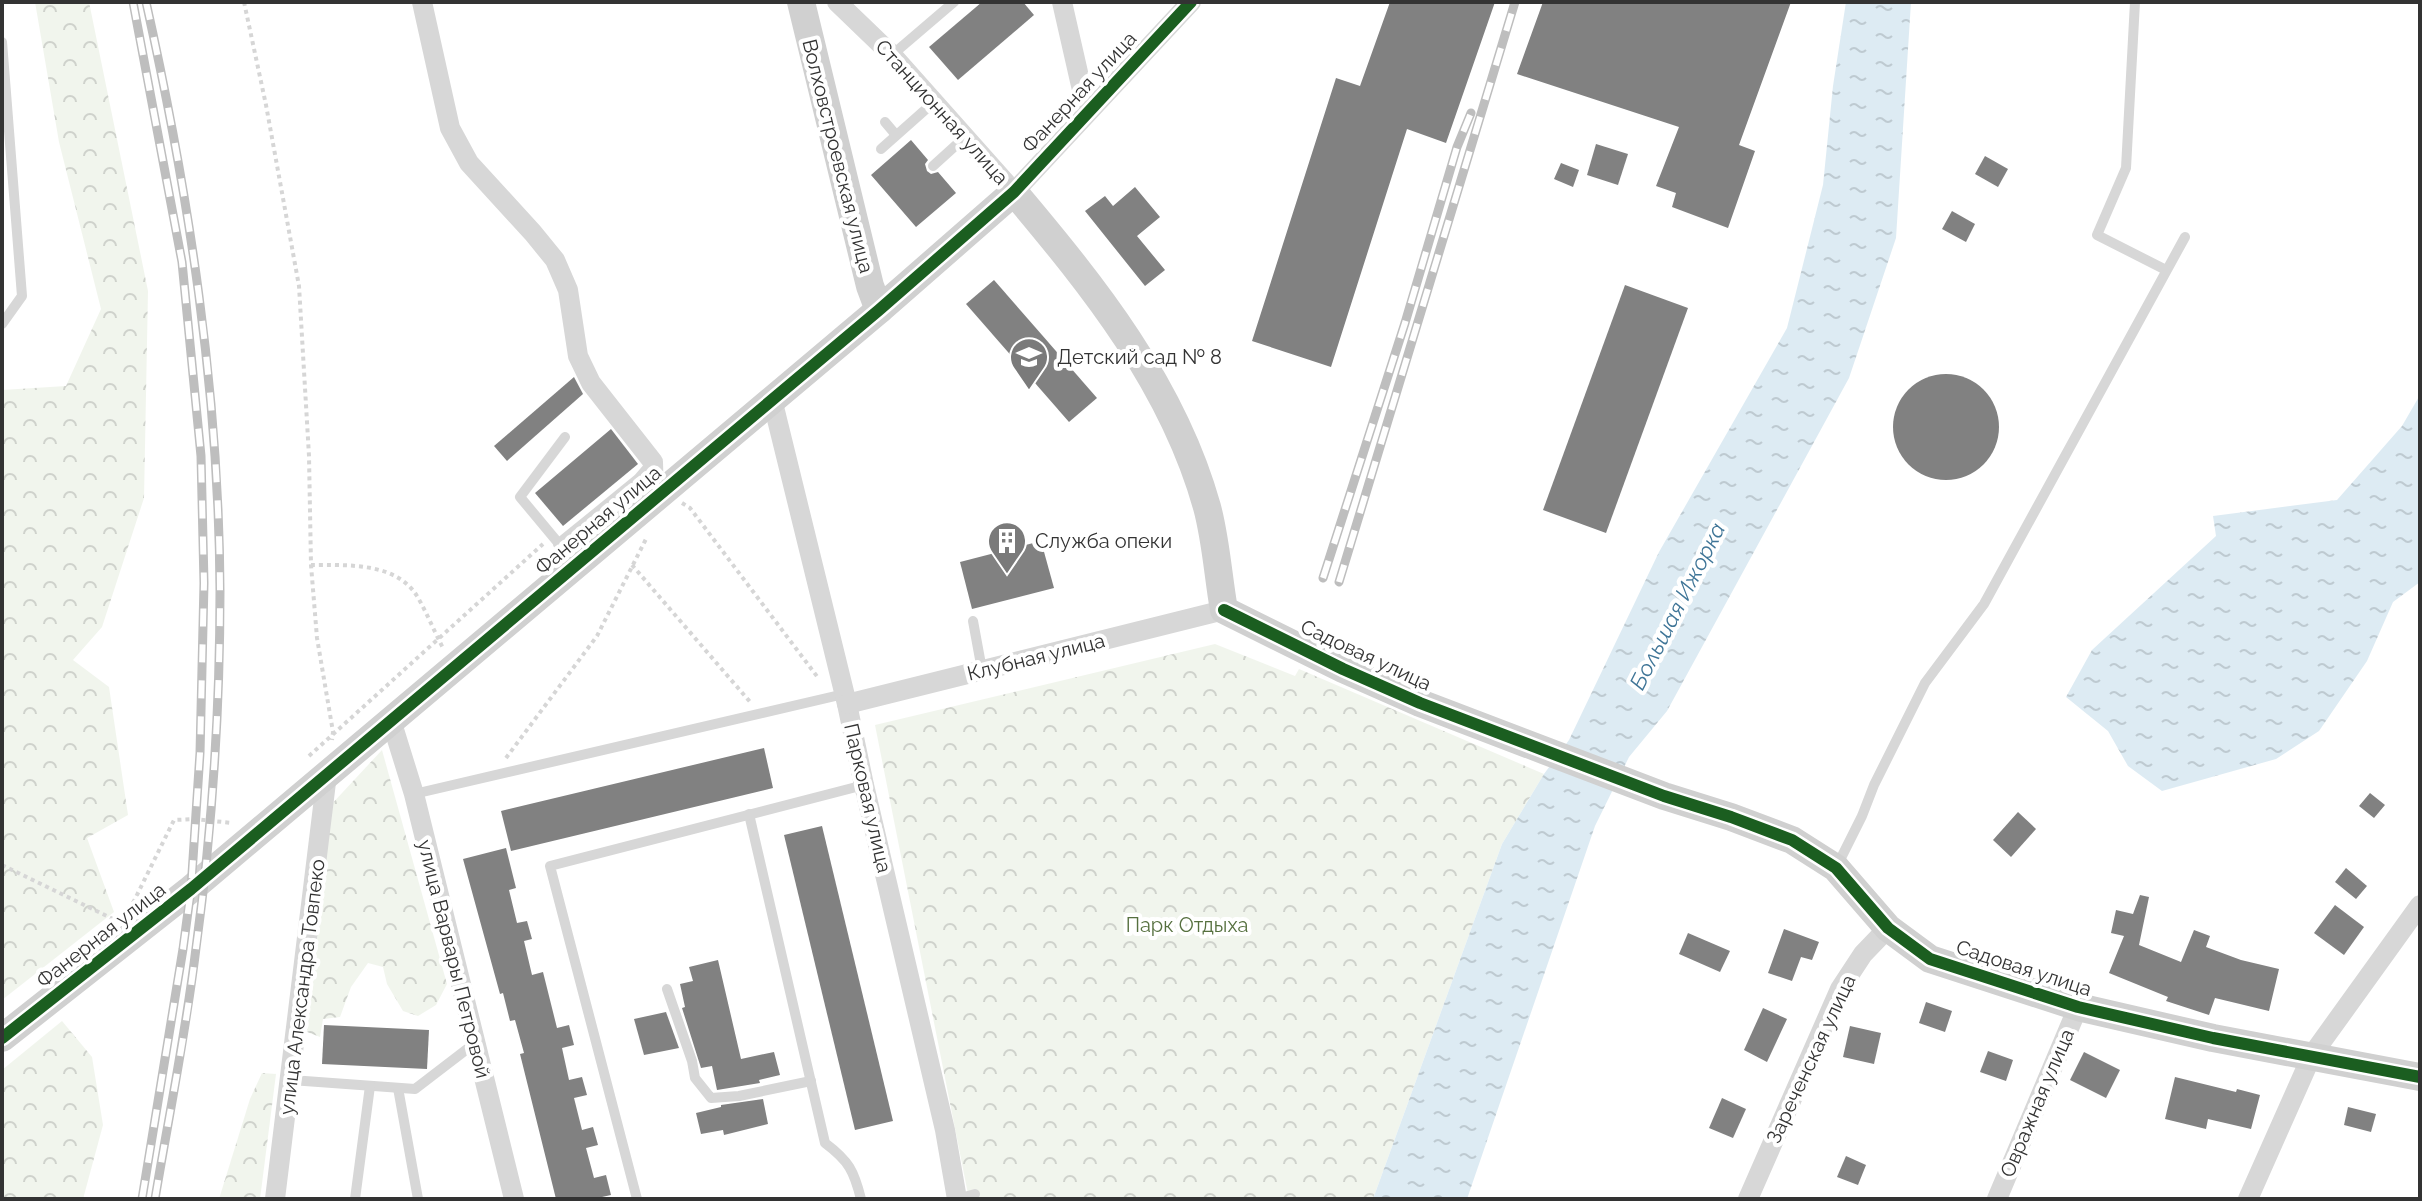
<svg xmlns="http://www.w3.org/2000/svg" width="2422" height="1201" viewBox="0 0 2422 1201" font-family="Raleway,sans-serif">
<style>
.forest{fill:url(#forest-crowns)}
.water{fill:url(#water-ripples)}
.building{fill:#818181}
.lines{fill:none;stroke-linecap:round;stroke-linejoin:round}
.path{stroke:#d6d6d6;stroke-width:4;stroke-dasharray:4 4;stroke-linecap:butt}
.lane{stroke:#d7d7d7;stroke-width:10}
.street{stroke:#d7d7d7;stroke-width:20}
.secondary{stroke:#d0d0d0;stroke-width:28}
.rail-casing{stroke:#bebebe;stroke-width:9}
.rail{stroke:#fff;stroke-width:6;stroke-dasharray:18;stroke-linecap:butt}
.cycleway-casing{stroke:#fff;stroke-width:17}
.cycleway{stroke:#1b5e20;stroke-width:12}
.labels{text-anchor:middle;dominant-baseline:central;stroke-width:8;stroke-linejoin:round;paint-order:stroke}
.street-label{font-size:20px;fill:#333;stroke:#fff}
.poi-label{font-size:20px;fill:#333;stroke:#fff;text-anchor:start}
.park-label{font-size:20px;fill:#56703f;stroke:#fff}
.water-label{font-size:22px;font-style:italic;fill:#3f7597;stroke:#fff}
</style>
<defs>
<pattern id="forest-crowns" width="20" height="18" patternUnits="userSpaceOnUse" patternTransform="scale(2)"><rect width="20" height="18" fill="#f1f5ed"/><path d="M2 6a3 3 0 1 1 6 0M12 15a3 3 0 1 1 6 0" fill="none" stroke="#cfd2cc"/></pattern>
<pattern id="water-ripples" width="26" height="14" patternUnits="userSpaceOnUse" patternTransform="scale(2)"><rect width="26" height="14" fill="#ddebf3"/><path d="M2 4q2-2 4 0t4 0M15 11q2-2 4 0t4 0" fill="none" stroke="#becad1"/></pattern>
</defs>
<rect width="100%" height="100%" fill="#fff"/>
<!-- forest -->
<g class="forest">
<polygon points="35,2 89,2 148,291 144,498 102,627 73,660 109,687 128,815 87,838 114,912 2,1000 2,390 66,386 101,309 59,142"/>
<polygon points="1215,644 1295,676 1299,669 1544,774 1502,844 1373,1199 969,1199 875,725"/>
<polygon points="382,750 447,984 436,1005 418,1016 403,1011 387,984 383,967 368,963 351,987 340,1017 323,1019 320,1037 307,1032 305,1020 329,807"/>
<polygon points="62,1021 92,1057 103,1125 83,1199 2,1199 2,1070"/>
<polygon points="262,1073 276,1074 260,1199 219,1199 250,1099"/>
</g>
<!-- water -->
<g class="water">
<polygon points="1846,2 1911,2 1896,238 1849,378 1667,711 1629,757 1595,826 1467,1199 1373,1199 1502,844 1544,774 1569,740 1659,552 1787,328 1823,185 1833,86"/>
<polygon points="2420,395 2420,582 2393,602 2367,661 2319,731 2276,759 2162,791 2128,766 2108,731 2066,697 2092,650 2216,536 2213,516 2337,500 2402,426"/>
</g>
<!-- building -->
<g class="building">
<polygon points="982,2 1023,2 1034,15 958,80 929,47"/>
<polygon points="1390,2 1495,2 1446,143 1407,129 1331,367 1252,341 1336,78 1360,86"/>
<polygon points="1543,2 1791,2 1739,145 1755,151 1728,228 1672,207 1676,193 1656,186 1679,127 1517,74"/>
<polygon points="911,140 928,160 925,164 927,171 931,174 938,172 956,193 916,227 871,175"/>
<polygon points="1596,144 1628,154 1618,185 1587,175"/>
<polygon points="1985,156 2008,169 1998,187 1975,174"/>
<polygon points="1561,163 1579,170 1573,187 1554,179"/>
<polygon points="1135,187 1160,217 1137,236 1165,270 1145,286 1085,211 1105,196 1113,206"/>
<polygon points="1952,211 1975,224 1966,242 1942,229"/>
<polygon points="994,280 1097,398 1069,422 966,304"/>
<polygon points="1625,285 1688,308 1606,533 1543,510"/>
<circle cx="1946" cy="427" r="53"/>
<polygon points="574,377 583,394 507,461 494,446"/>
<polygon points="611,429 638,464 563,526 535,493"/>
<polygon points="1041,541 1054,588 972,609 960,562"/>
<polygon points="764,748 773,788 511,851 501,811"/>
<polygon points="2370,793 2385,805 2374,818 2359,806"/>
<polygon points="2018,812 2036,829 2011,857 1993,840"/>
<polygon points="822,826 893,1121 855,1130 784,835"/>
<polygon points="506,848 516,888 509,890 517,923 527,921 532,939 524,941 532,975 543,972 557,1028 569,1025 574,1045 562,1048 569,1080 582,1077 587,1095 574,1098 582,1130 593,1127 598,1145 586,1148 594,1178 606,1175 611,1195 593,1199 556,1199 520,1054 524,1053 515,1020 510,1021 503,993 500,994 463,859"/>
<polygon points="2346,868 2367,886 2356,899 2335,882"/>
<polygon points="2140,895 2149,897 2139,945 2181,962 2194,930 2210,936 2206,947 2241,960 2279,969 2269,1011 2215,998 2209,1015 2166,1001 2168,997 2109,973 2124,936 2111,933 2116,910 2133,914"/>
<polygon points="2335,905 2364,927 2344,955 2314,933"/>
<polygon points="1784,929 1819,942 1812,960 1801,957 1792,981 1768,973"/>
<polygon points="1688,933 1730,951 1720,972 1679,954"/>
<polygon points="718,960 741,1059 774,1052 780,1075 759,1080 760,1083 717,1090 712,1066 701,1068 682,1008 685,1007 680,984 693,981 689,967"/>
<polygon points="1926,1002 1952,1011 1945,1032 1919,1023"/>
<polygon points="1763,1008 1787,1019 1767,1062 1744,1050"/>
<polygon points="666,1012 679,1048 644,1055 634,1019"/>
<polygon points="324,1025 429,1030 427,1069 322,1064"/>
<polygon points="1850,1026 1881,1033 1874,1064 1843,1057"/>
<polygon points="1988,1051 2013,1060 2006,1081 1980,1072"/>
<polygon points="2084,1052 2120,1070 2106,1098 2070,1080"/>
<polygon points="2175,1077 2236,1092 2237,1089 2260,1095 2251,1129 2208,1119 2206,1129 2165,1119"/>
<polygon points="1722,1098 1746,1109 1733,1138 1709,1128"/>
<polygon points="763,1099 768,1124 724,1135 723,1130 701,1134 696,1113 721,1107 721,1105"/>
<polygon points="2348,1107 2376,1114 2371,1132 2344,1125"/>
<polygon points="1846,1156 1866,1165 1858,1185 1837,1177"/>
</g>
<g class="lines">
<!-- path -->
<g class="path">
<polyline points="244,2 266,105 299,286 309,456 311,565 317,638 333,732 332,740"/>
<polyline points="682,503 690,508 819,679"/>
<path d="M311 565C346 565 396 562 417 596 427 613 434 631 443 648"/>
<polyline points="632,565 751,703"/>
<polyline points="309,756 543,544"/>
<polyline points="506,758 597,636 647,537"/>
<polyline points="2,865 113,919"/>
<polyline points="133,903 174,820 195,819 232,823"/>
</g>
<!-- lane -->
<g class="lane">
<polyline points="2135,2 2126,168 2097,235 2166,270"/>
<polyline points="2,42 22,296 2,324"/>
<polyline points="892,55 954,2"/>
<polyline points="885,122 896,135"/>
<polyline points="881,149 934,102"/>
<polyline points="933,166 965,137"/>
<polyline points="565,437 520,497 575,563"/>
<polyline points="558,544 638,479 650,465"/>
<polyline points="973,621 982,670"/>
<polyline points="414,794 844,694"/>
<path d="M749 814 825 1143C849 1161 854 1171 861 1199"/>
<polyline points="1837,866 1862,816 1874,785 1925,683 1984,604 2185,237"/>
<polyline points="667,989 692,1061 695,1078 711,1098 739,1096 811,1081"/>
<polyline points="291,1080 415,1089 475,1043"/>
<polyline points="398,1088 418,1199"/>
<polyline points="355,1199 370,1086"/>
<polyline points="637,1199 550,866 864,785"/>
<polyline points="957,1199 975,1194"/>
</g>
<!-- street -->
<g class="street">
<polyline points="422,2 450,128 469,163 533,233 555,260 568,290 578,356 591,383 653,462 654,499"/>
<polyline points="837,2 892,55 1014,192 1191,2"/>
<polyline points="1062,2 1087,112"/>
<polyline points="772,399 847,704 864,785 945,1130 957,1199"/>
<polyline points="847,704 1224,610"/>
<polyline points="391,720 414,794 514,1199"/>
<polyline points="275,1199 327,774"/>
<polyline points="1748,1199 1840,989 1863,954 1888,928"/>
<polyline points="1997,1199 2078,1007"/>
<polyline points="2248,1199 2312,1055 2420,905"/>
</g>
<!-- secondary -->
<g class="secondary">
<polyline points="801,2 870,286 879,310"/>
<path d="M2 1038 191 889 879 310 1014 192C1094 287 1173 385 1207 507 1216 540 1218 576 1224 610L1343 669 1420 703 1664 796 1731 817 1792 840 1836 868 1888 928 1930 959 2078 1007 2213 1038 2420 1077"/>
</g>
<!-- rail casing -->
<g class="rail-casing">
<g id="rail">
<polyline points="133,2 182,262 201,456 204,583 200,753 191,889 183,949 142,1199"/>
<path d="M146 2C189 195 219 392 220 591 220 709 212 830 196 948 186 1032 169 1115 155 1199"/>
<polyline points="1323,578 1405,323 1457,147 1471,113"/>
<polyline points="1339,582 1515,2"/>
</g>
</g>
<!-- rail -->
<use href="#rail" class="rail"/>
<!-- cycleway casing -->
<g class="cycleway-casing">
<g id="cycleway">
<polyline points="1224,610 1343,669 1420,703 1664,796 1731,817 1792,840 1836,868 1888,928 1930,959 2078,1007 2213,1038 2420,1077"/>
<polyline points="2,1038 191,889 879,310 1014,192 1191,2"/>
</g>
</g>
<!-- cycleway -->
<use href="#cycleway" class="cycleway"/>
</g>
<!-- icons -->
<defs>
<g id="school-pin" transform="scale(2)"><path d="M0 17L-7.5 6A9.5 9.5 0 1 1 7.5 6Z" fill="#7a7a7a" stroke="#fff"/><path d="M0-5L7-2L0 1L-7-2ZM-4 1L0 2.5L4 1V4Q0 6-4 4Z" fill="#fff"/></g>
<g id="building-pin" transform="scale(2)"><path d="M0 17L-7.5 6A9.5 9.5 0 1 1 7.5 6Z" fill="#7a7a7a" stroke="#fff"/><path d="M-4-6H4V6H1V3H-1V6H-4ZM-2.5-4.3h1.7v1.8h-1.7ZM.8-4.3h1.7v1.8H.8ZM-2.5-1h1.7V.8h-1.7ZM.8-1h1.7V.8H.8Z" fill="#fff"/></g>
</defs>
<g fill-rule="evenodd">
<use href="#school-pin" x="1029" y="357"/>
<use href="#building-pin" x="1007" y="541"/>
</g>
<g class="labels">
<!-- street labels -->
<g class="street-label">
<text transform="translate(1079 92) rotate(-47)">Фанерная улица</text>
<text transform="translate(942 112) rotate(48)">Станционная улица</text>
<text transform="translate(838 156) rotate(76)">Волховстроевская улица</text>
<text transform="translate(598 520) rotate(-40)">Фанерная улица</text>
<text transform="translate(1366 655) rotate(25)">Садовая улица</text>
<text transform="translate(1036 657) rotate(-14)">Клубная улица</text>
<text transform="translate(868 798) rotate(77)">Парковая улица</text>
<text transform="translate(101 935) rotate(-38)">Фанерная улица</text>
<text transform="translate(454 959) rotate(76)">улица Варвары Петровой</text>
<text transform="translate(2024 968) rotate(18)">Садовая улица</text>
<text transform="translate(302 987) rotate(-83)">улица Александра Товпеко</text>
<text transform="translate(1811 1059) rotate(-65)">Зареченская улица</text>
<text transform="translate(2037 1103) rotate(-67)">Овражная улица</text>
</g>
<!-- poi labels -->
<g class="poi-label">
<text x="1057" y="357">Детский сад № 8</text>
<text x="1035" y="541">Служба опеки</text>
</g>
<!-- park labels -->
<g class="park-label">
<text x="1187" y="925">Парк Отдыха</text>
</g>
<!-- water labels -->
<g class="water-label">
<text transform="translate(1677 606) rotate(-63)">Большая Ижорка</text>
</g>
</g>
<!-- border -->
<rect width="2422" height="1201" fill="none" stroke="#333333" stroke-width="8"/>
</svg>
